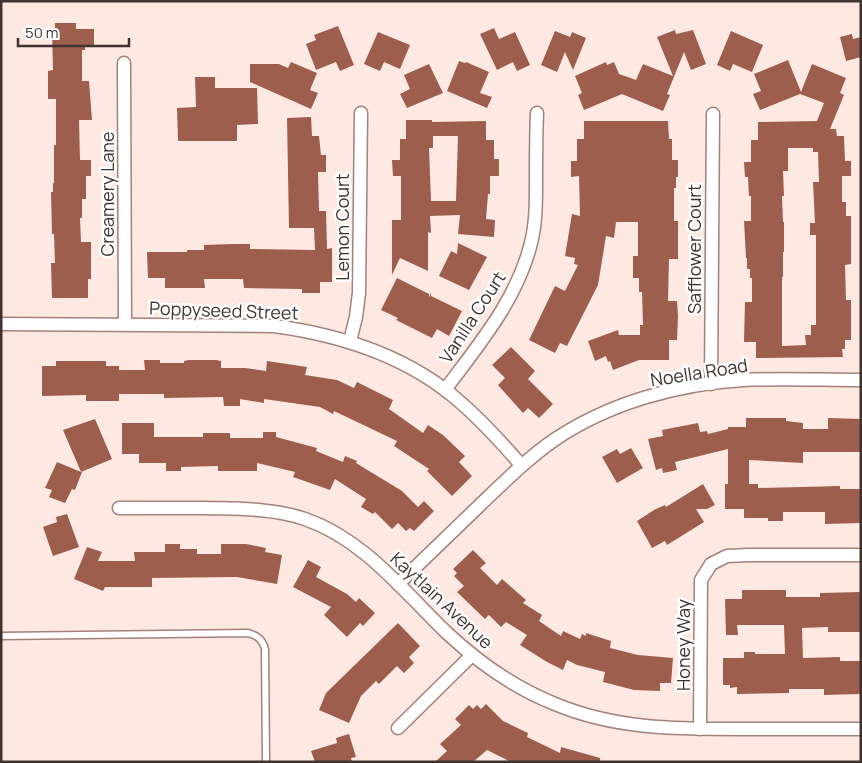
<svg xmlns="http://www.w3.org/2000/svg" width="862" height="763" viewBox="0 0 862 763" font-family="Manrope,sans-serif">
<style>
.building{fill:#9d5e4e;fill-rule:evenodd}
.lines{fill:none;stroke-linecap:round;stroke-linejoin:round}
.lane-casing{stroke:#a3827a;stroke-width:9}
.street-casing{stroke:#a3827a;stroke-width:15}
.lane{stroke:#fff;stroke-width:6}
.street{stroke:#fff;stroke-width:12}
.labels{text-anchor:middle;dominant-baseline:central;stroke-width:5;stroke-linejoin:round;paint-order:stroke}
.street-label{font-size:18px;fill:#40322e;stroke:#fff}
</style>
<rect width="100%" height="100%" fill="#fee8e2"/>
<!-- building -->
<g class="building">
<polygon points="55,23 76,23 76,29 94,29 94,46 85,46 85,50 82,50 82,81 89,81 92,120 79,120 80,160 91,160 91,176 86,176 86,199 82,199 82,218 80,218 81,242 91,242 91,279 88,279 88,298 52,298 51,263 55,263 54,234 52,234 51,192 53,192 53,183 54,183 54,145 56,145 56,99 48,99 48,71 53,70 52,29 55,29"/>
<polygon points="338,26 354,65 340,71 336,62 316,70 306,44 316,40 314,35"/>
<polygon points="494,28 499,39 515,32 530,65 517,71 513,62 497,70 480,34"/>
<polygon points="675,30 676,34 693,30 706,64 691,70 684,52 667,94 670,95 663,111 622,94 584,110 578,95 582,93 575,76 606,62 607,65 614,62 619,74 636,80 643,64 673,76 657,37"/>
<polygon points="555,31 570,37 572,32 586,38 573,70 565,52 557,72 541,65"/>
<polygon points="731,31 763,45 752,72 733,64 730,71 717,65"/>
<polygon points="378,32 410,45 400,69 384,62 380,71 364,64"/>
<polygon points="852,34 853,39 861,37 861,57 846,61 840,37"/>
<path d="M788 60 801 92 812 64 846 78 840 93 844 95 830 129H836L837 136H844L845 161H851V176H842V202H846V216H851V264L845 265 846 300H851V340H845V349H842L843 357 756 358V342H744L745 302H752V278H750V269H747V258H746L744 221H751V196H749L748 177H745L744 162H751V140H758V122L817 121 824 103 800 94 760 110 753 94 761 91 754 74ZM788 148H813V152H818L819 182H813L815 223H810V235H816V325H811V335H805L806 345 782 346V277H783V252H784V222H783L782 196H784L783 171H788Z"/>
<polygon points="459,61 465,63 466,62 489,72 480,93 492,97 487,108 447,91"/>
<polygon points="291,62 317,73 310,90 318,93 311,109 250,82 250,64 279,64 288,68"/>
<polygon points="429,64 443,93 407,108 400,94 410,89 404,75"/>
<polygon points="195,77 215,77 215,88 257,88 258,124 237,125 237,141 178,141 177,108 196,107"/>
<polygon points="311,117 312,136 319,136 321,155 326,155 326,172 318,172 319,211 326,211 327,249 332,248 332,282 320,282 320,293 302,293 302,289 244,288 243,279 204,279 205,288 165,288 165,278 148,278 147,252 187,252 187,250 204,250 204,245 232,244 250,244 250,249 315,250 314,228 289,228 287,118"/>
<path d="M406 120H432V122L486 121V140H494V159H499V176H490V194H488L486 219 495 220 494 237 458 234 460 215 430 216 431 233 428 232V271L400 258 392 275V220H401V176H393L392 160H400V139H406ZM433 136H458L456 201H431L429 148H433Z"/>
<polygon points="584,121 668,121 669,139 672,139 672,160 678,160 678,177 676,177 676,188 674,188 674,221 678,221 678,259 669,259 668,301 677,301 678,317 677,340 669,340 669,360 639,360 613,370 610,361 608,362 606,356 595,361 588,341 618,330 619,335 640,335 640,325 643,325 642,292 639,292 639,278 633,278 633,256 638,256 638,222 616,222 614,238 606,236 598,285 567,346 560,343 555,353 529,340 555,286 565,291 578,265 574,264 575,258 565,256 572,214 580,216 579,176 571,177 571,161 577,161 577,139 584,139"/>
<polygon points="458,243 487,257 469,290 439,276 451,251 457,254"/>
<polygon points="397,278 429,294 429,298 431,292 431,296 462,311 449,336 437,329 432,338 396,320 398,318 381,310"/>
<polygon points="511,347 535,371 528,379 553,404 539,418 528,408 523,413 498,385 505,378 492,365"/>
<polygon points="144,360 160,360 160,363 184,363 184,361 189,360 216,360 221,361 221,368 245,368 266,371 267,361 307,367 305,375 337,380 354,388 357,382 393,400 389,409 423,433 428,425 443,435 465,456 459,462 472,476 452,496 427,471 429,469 394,446 397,441 334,411 333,414 320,407 264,399 264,403 240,399 240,406 224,406 223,397 164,398 164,394 119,394 119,401 86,401 86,395 42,396 42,366 56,366 56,361 106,361 106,366 119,366 119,370 145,370"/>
<polygon points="746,418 786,418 786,421 803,423 803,429 828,429 828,418 861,419 861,452 803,452 803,463 749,460 749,484 758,484 758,488 840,486 840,489 861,489 861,523 825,524 825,512 783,512 783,521 768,521 768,518 744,518 744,509 725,509 725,484 728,484 728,449 675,462 677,470 663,473 662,468 656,470 648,439 663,436 662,430 698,423 700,432 707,431 708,434 728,429 728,427 746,427"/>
<polygon points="95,419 112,459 81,472 82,472 75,490 72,489 65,503 49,497 52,490 45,488 57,462 81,472 63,430"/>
<polygon points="122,423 154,423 154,437 203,437 203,433 230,433 230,438 263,438 263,432 276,432 276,437 317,448 316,451 343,462 345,456 357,461 356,463 402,491 418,507 424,501 434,511 414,531 410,528 406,531 398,523 392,529 375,512 373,514 361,507 366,499 335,479 330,490 293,477 295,472 257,463 257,471 218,471 218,466 181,467 181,471 166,471 166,463 139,463 139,454 122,454"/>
<polygon points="631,448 643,468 617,483 602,457 617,449 620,454"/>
<polygon points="703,484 715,505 707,509 696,509 704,522 667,545 665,541 652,548 637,521 654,510 665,505 666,507"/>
<polygon points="67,514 79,547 53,556 43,527 57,522 56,517"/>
<polygon points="165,544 180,544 180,549 197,549 197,554 221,554 221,544 246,544 266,548 265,552 282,555 277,584 237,577 152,578 152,587 105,587 103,591 74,579 87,547 102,552 98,561 135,561 134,552 165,552"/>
<polygon points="473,550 486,563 480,568 497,585 502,579 526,600 523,603 542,615 539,621 561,636 563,631 580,639 582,634 586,636 586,633 611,641 610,648 638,655 673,658 671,683 660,683 660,691 634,690 603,682 605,672 577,665 567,660 563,670 547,662 520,645 527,635 506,622 501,627 489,615 485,619 457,592 464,586 454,576 457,573 453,569"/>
<polygon points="308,560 321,567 316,577 347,594 356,602 359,598 375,613 363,626 360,623 347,637 324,615 331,607 293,587"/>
<polygon points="742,590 786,590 786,597 820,597 820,593 861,592 861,632 828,632 828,627 802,628 803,658 840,657 840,661 861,661 861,694 824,695 824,689 789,689 789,693 737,694 737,687 730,688 730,685 723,685 723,658 744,658 744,652 755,652 755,654 785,654 784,625 737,625 738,635 726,635 725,599 742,599"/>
<polygon points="398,623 420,646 409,657 414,663 404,673 397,666 379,684 376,681 361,696 349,723 319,710 326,693"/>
<polygon points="486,704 503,721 528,733 527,737 560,753 561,747 600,758 600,762 511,762 487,750 473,762 435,762 447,751 440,744 461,725 455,719 469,705 473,709 477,705 481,709"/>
<polygon points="349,734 356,757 351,758 352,762 315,762 311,751 337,743 336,738"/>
</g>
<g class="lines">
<!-- lane casing -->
<g class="lane-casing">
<path id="lane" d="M1 636 248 633C258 636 262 639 265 649L266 762"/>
</g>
<!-- street casing -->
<g class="street-casing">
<g id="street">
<polyline points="124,63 125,324"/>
<path d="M1 324 274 326C341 335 408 356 460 402 482 421 502 443 521 465"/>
<polyline points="350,341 356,317 359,293 361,113"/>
<polyline points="711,384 713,114"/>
<path d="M445 390C479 344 517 300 531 243 536 223 536 203 536 182 536 159 536 136 537 113"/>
<path d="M119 508C148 508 176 508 205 508 239 509 272 508 305 519 365 540 403 591 447 633 478 662 515 688 555 704 615 729 675 729 739 729 779 729 820 729 861 729"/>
<path d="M398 584C426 557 453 531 480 505 504 482 527 459 554 440 609 403 677 384 743 380 782 378 822 380 861 380"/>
<polyline points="398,728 472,655"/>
<polyline points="700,729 701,580 711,564 727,556 748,555 861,555"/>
</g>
</g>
<!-- lane -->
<use href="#lane" class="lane"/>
<!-- street -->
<use href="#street" class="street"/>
</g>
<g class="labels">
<!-- street labels -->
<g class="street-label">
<text transform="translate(107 194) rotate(-90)">Creamery Lane</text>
<text transform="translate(342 227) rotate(-90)">Lemon Court</text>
<text transform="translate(694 249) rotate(-90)">Safflower Court</text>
<text transform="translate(224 310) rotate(2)">Poppyseed Street</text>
<text transform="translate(472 317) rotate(-57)">Vanilla Court</text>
<text transform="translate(699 372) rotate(-9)">Noella Road</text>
<text transform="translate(442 600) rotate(43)">Kaytlain Avenue</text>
<text transform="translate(683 645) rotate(-90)">Honey Way</text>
</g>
</g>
<!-- border -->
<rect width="862" height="763" fill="none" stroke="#40322e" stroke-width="5"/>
<!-- scale -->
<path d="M18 38v8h111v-8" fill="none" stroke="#40322e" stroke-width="2.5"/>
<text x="25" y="38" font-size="15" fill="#40322e" stroke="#ffffff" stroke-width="4" paint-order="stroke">50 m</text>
</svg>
